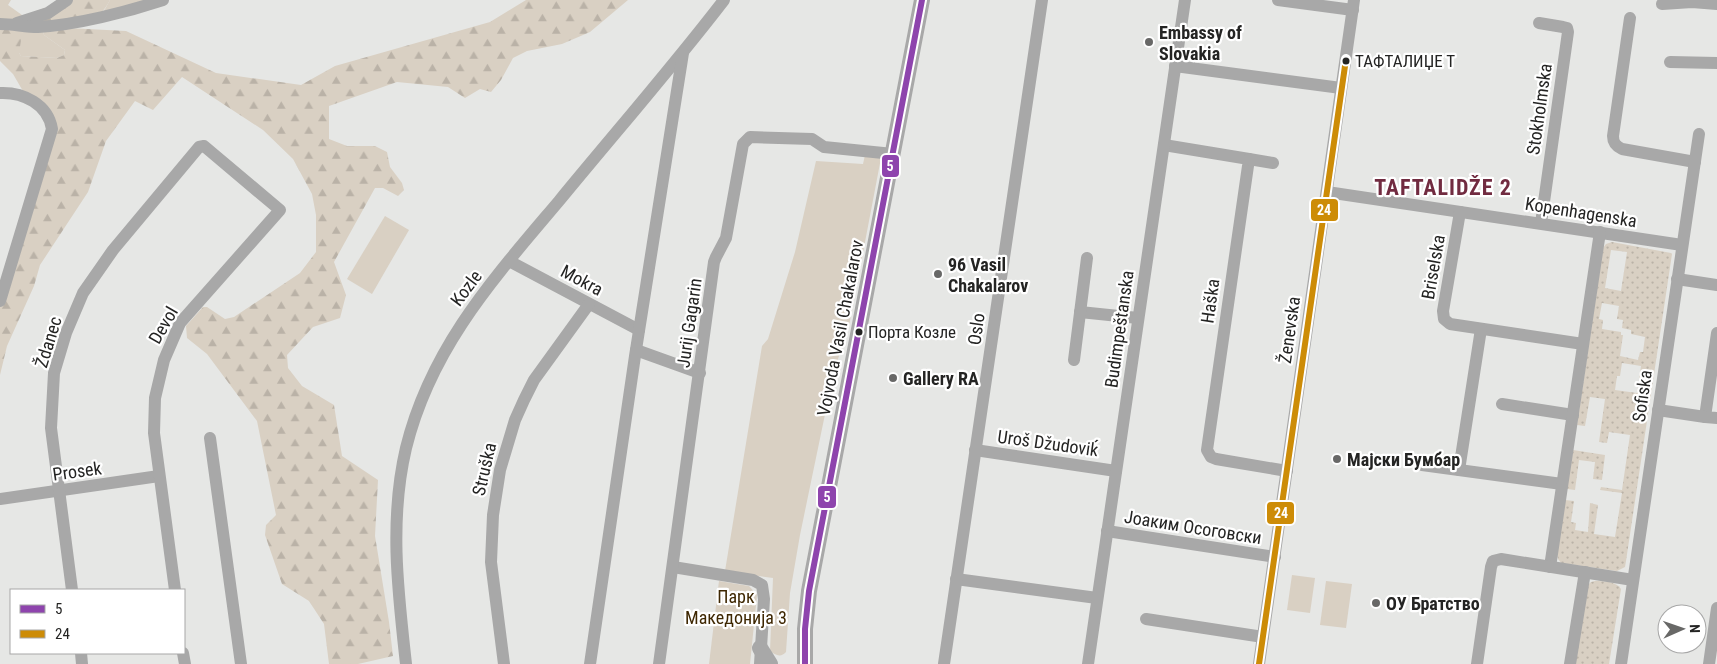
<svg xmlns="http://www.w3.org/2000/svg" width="1717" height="664" viewBox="0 0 1717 664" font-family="'Roboto Condensed',sans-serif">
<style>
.green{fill:#d9d0c3}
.forest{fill:url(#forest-firs);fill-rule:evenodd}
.garden{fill:url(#garden-dots);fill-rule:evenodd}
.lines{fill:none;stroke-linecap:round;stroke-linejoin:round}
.minor{stroke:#a8a8a8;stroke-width:12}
.tertiary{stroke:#a8a8a8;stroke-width:16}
.bus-1-casing{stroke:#fff;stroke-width:10}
.bus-2-casing{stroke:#fff;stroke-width:10}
.bus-1{stroke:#8e44ad;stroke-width:6}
.bus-2{stroke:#cd8c07;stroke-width:6}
.poi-dot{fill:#686867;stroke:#fff;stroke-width:2}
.bus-dot{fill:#242423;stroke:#fff;stroke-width:2}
.labels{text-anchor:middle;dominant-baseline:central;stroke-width:4.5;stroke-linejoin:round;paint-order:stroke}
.bus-label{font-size:17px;fill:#242423;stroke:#fff;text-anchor:start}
.poi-label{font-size:18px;font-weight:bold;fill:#242423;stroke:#fff;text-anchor:start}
.street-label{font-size:18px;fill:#242423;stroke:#fff}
.park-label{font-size:18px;fill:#3e2702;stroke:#fff}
.district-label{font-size:22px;font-weight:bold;letter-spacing:1px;fill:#712b40;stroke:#fff}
.line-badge{stroke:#fff;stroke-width:2}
.badge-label{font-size:14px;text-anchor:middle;font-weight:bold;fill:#fff}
</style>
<defs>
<pattern id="forest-firs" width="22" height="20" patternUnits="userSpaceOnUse" patternTransform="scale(1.25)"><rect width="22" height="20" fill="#d9d0c3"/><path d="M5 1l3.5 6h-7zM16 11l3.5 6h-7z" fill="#bab2a7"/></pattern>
<pattern id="garden-dots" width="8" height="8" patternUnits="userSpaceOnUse" patternTransform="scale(1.25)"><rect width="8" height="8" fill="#d9d0c3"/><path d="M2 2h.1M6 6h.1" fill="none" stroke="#bab2a7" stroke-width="1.8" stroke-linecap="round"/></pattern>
</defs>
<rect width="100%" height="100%" fill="#e6e7e5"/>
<!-- green -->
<g class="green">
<polygon points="0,0 11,0 8,5 29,20 42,27 44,35 65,50 64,55 57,58 21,56 0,24"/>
<polygon points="110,0 163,0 98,17 105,9"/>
<path d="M865 155 881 158 849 326 834 371 800 535 790 593 786 652C781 658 775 655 770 651L773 578 725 571 762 346 768 339 795 252 816 161 863 164Z"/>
<polygon points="385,216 409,230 372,294 347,279"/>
<polygon points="1292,575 1315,578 1310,613 1287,610"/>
<polygon points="719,581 749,586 757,595 750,664 709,664"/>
<polygon points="1326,581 1352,584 1346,628 1320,625"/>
</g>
<!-- forest -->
<path class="forest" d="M67 0H110C99 21 88 21 68 28L126 31 216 73 301 85 335 66 490 22 526 0H628L590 32 562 44 527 51 513 58 501 80 491 92 480 89 465 98 448 87 397 82 329 106V139L347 146H375L387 152 390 167 402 183 404 190 398 196 383 188H375L334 262 346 295 340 318 313 327 287 355 288 368 302 386 334 405 342 456 378 480 375 536 389 622 393 656 358 664H329L324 624 309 601 282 584 265 535 266 525 276 515 257 421 207 354 187 338 186 326 203 307H207L225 319 234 317 300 273 316 252V215L312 194 293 159 263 130 182 77 153 110 135 101 106 141 88 192 40 265 34 286 7 346 0 375V299L52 129 27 98 13 74 0 61V24ZM42 27 44 35 65 50 64 55 57 58 21 56 19 53 22 34 17 28Z"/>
<!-- garden -->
<g class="garden">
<path d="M1612 242 1671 253 1672 254 1626 561 1625 567 1617 571 1561 563 1558 559 1557 554 1565 500 1574 501 1571 522 1576 523 1575 530 1588 532 1590 503 1598 505 1594 534 1615 537 1622 493 1600 490 1601 487 1622 490 1630 435 1609 432 1607 443 1599 442 1605 399 1590 397 1585 426 1577 425 1603 248 1606 244ZM1611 250 1627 252 1621 291 1605 288ZM1602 303 1619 306 1617 319 1623 320 1622 328 1631 330V334L1645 337 1643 352H1640L1638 360 1620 356 1623 335H1621V332L1602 329 1603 320 1599 319ZM1622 363 1641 366 1637 393 1615 390 1617 376H1620Z"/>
<polygon points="1573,450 1605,455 1602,480 1593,479 1595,462 1579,460 1575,490 1567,489"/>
<path d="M1595 581C1603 581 1616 581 1621 589L1609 664H1574L1588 585 1591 582Z"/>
</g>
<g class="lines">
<!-- minor -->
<g class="minor">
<polyline points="1278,0 1353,10"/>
<polyline points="1662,4 1692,2 1717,4"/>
<path d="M1630 18 1613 136C1613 143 1616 146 1622 149L1695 162"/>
<polyline points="17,23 48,13 67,0"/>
<polyline points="1539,23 1563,27 1567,28 1568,32 1541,223"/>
<path d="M0 24C13 24 25 27 38 27 76 25 127 12 163 0"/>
<polyline points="1670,62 1717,63"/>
<polyline points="1175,66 1341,88"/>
<path d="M0 93C23 92 48 104 52 129L0 301"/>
<polyline points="1164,145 1249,159 1207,450 1211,457 1216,459 1287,471"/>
<polyline points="1249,159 1273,163"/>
<polyline points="1327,192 1682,245"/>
<polyline points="1460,212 1443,311 1444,319 1450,324 1583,344"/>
<polyline points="509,261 639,330"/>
<polyline points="1677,279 1717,285"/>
<polyline points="1080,312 1138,318"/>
<polyline points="1717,333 1705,417 1717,418"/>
<polyline points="636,350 700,373"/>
<polyline points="1074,360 1087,258"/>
<polyline points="1502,404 1573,415"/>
<polyline points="1658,410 1705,417"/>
<polyline points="210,438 241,664"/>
<polyline points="975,450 1116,471"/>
<polyline points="1422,465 1562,484"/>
<polyline points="1459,470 1481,329"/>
<polyline points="0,499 159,476"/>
<polyline points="1107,531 1275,557"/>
<polyline points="673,567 753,580 762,585 764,599 760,664"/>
<polyline points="1550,567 1600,232"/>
<polyline points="956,579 1097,598"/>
<polyline points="72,590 51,428 54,373 66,333 83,293 113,250 199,147 204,146 280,210 180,323 164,360 155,398 154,433 175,590"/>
<polyline points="1146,619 1263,637"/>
<polyline points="81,653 82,664"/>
<polyline points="183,653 185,664"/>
<path d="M406 664C398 592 389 520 406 448 431 347 494 278 559 201 614 134 671 69 724 0"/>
<polyline points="504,664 491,562 493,515 500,470 515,420 524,400 534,380 589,304"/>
<polyline points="590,664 635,356 683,53"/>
<polyline points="659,664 714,262 716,257 726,238 743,144 750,137 812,139 824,147 893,154"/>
<polyline points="944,664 1042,0"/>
<polyline points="1088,664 1185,0"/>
<polyline points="1259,664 1354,0"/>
<polyline points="1477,664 1491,567 1493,561 1501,559 1633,580"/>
<polyline points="1570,664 1585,572"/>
<polyline points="1621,664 1699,134"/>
<polyline points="1709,664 1717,608"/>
</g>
<!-- tertiary -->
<g class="tertiary">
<polyline points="760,648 770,664"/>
<polyline points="805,664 805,629 809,591 922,0"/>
</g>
<!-- bus-1 casing -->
<g class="bus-1-casing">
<polyline id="bus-1" points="805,664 805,629 809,591 922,0"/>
</g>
<!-- bus-2 casing -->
<g class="bus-2-casing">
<polyline id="bus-2" points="1259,664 1346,59"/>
</g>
<!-- bus-1 -->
<use href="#bus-1" class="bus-1"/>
<!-- bus-2 -->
<use href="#bus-2" class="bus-2"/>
</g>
<!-- markers -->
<g class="poi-dot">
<circle cx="1149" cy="42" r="5"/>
<circle cx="938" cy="274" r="5"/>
<circle cx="893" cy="378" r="5"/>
<circle cx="1337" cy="459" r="5"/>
<circle cx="1376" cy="603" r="5"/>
</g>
<g class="bus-dot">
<circle cx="1346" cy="61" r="4.5"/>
<circle cx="859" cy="332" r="4.5"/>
</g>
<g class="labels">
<!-- bus labels -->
<g class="bus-label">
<text x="1355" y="61">ТАФТАЛИЏЕ Т</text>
<text x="868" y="332">Порта Козле</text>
</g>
<!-- poi labels -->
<g class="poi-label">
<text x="1159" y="32">Embassy of<tspan x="1159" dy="21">Slovakia</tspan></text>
<text x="948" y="264">96 Vasil<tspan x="948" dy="21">Chakalarov</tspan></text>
<text x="903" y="378">Gallery RA</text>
<text x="1347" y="459">Мајски Бумбар</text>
<text x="1386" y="603">ОУ Братство</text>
</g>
<!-- street labels -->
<g class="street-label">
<text transform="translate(1539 109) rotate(-82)">Stokholmska</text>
<text transform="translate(1581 212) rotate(9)">Kopenhagenska</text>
<text transform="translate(1433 267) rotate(-80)">Briselska</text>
<text transform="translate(582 280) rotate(28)">Mokra</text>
<text transform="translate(466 288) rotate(-53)">Kozle</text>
<text transform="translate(1210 301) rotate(-82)">Haška</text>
<text transform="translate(689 323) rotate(-82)">Jurij Gagarin</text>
<text transform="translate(163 325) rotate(-60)">Devol</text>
<text transform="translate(840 328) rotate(-79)">Vojvoda Vasil Chakalarov</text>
<text transform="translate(976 329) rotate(-82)">Oslo</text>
<text transform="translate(1119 329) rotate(-82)">Budimpeštanska</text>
<text transform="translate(1289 330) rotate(-82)">Ženevska</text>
<text transform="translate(48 342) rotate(-73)">Ždanec</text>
<text transform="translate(1642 396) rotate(-82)">Sofiska</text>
<text transform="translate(1048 443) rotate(8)">Uroš Džudoviḱ</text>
<text transform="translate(484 469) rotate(-77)">Struška</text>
<text transform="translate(77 471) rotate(-8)">Prosek</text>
<text transform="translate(1193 527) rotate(9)">Јоаким Осоговски</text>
</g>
<!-- park labels -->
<g class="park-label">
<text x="736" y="596">Парк<tspan x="736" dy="21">Македонија 3</tspan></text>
</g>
<!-- district labels -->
<g class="district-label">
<text x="1443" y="187">TAFTALIDŽE 2</text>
</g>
</g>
<g class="line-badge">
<rect x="881" y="154" width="19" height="24" rx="5" fill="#8e44ad"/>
<rect x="1310" y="198" width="29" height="24" rx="5" fill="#cd8c07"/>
<rect x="817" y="485" width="20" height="24" rx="5" fill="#8e44ad"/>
<rect x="1266" y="501" width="29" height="24" rx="5" fill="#cd8c07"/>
</g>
<g class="badge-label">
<text x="890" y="171">5</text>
<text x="1324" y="215">24</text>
<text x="827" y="502">5</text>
<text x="1281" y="518">24</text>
</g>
<!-- legend -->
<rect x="10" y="589" width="175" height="65" fill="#ffffff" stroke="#a7a7a7"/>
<rect x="20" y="605" width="25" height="8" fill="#8e44ad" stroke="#a7a7a7"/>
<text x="55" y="614" font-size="15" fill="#242423">5</text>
<rect x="20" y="630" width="25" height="8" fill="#cd8c07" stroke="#a7a7a7"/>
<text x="55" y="639" font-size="15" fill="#242423">24</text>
<!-- north arrow -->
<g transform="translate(1682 629) rotate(88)"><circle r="24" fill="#ffffff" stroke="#a7a7a7"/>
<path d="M0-4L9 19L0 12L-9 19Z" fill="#686867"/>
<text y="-8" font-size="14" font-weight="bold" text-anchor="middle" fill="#242423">N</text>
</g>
</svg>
